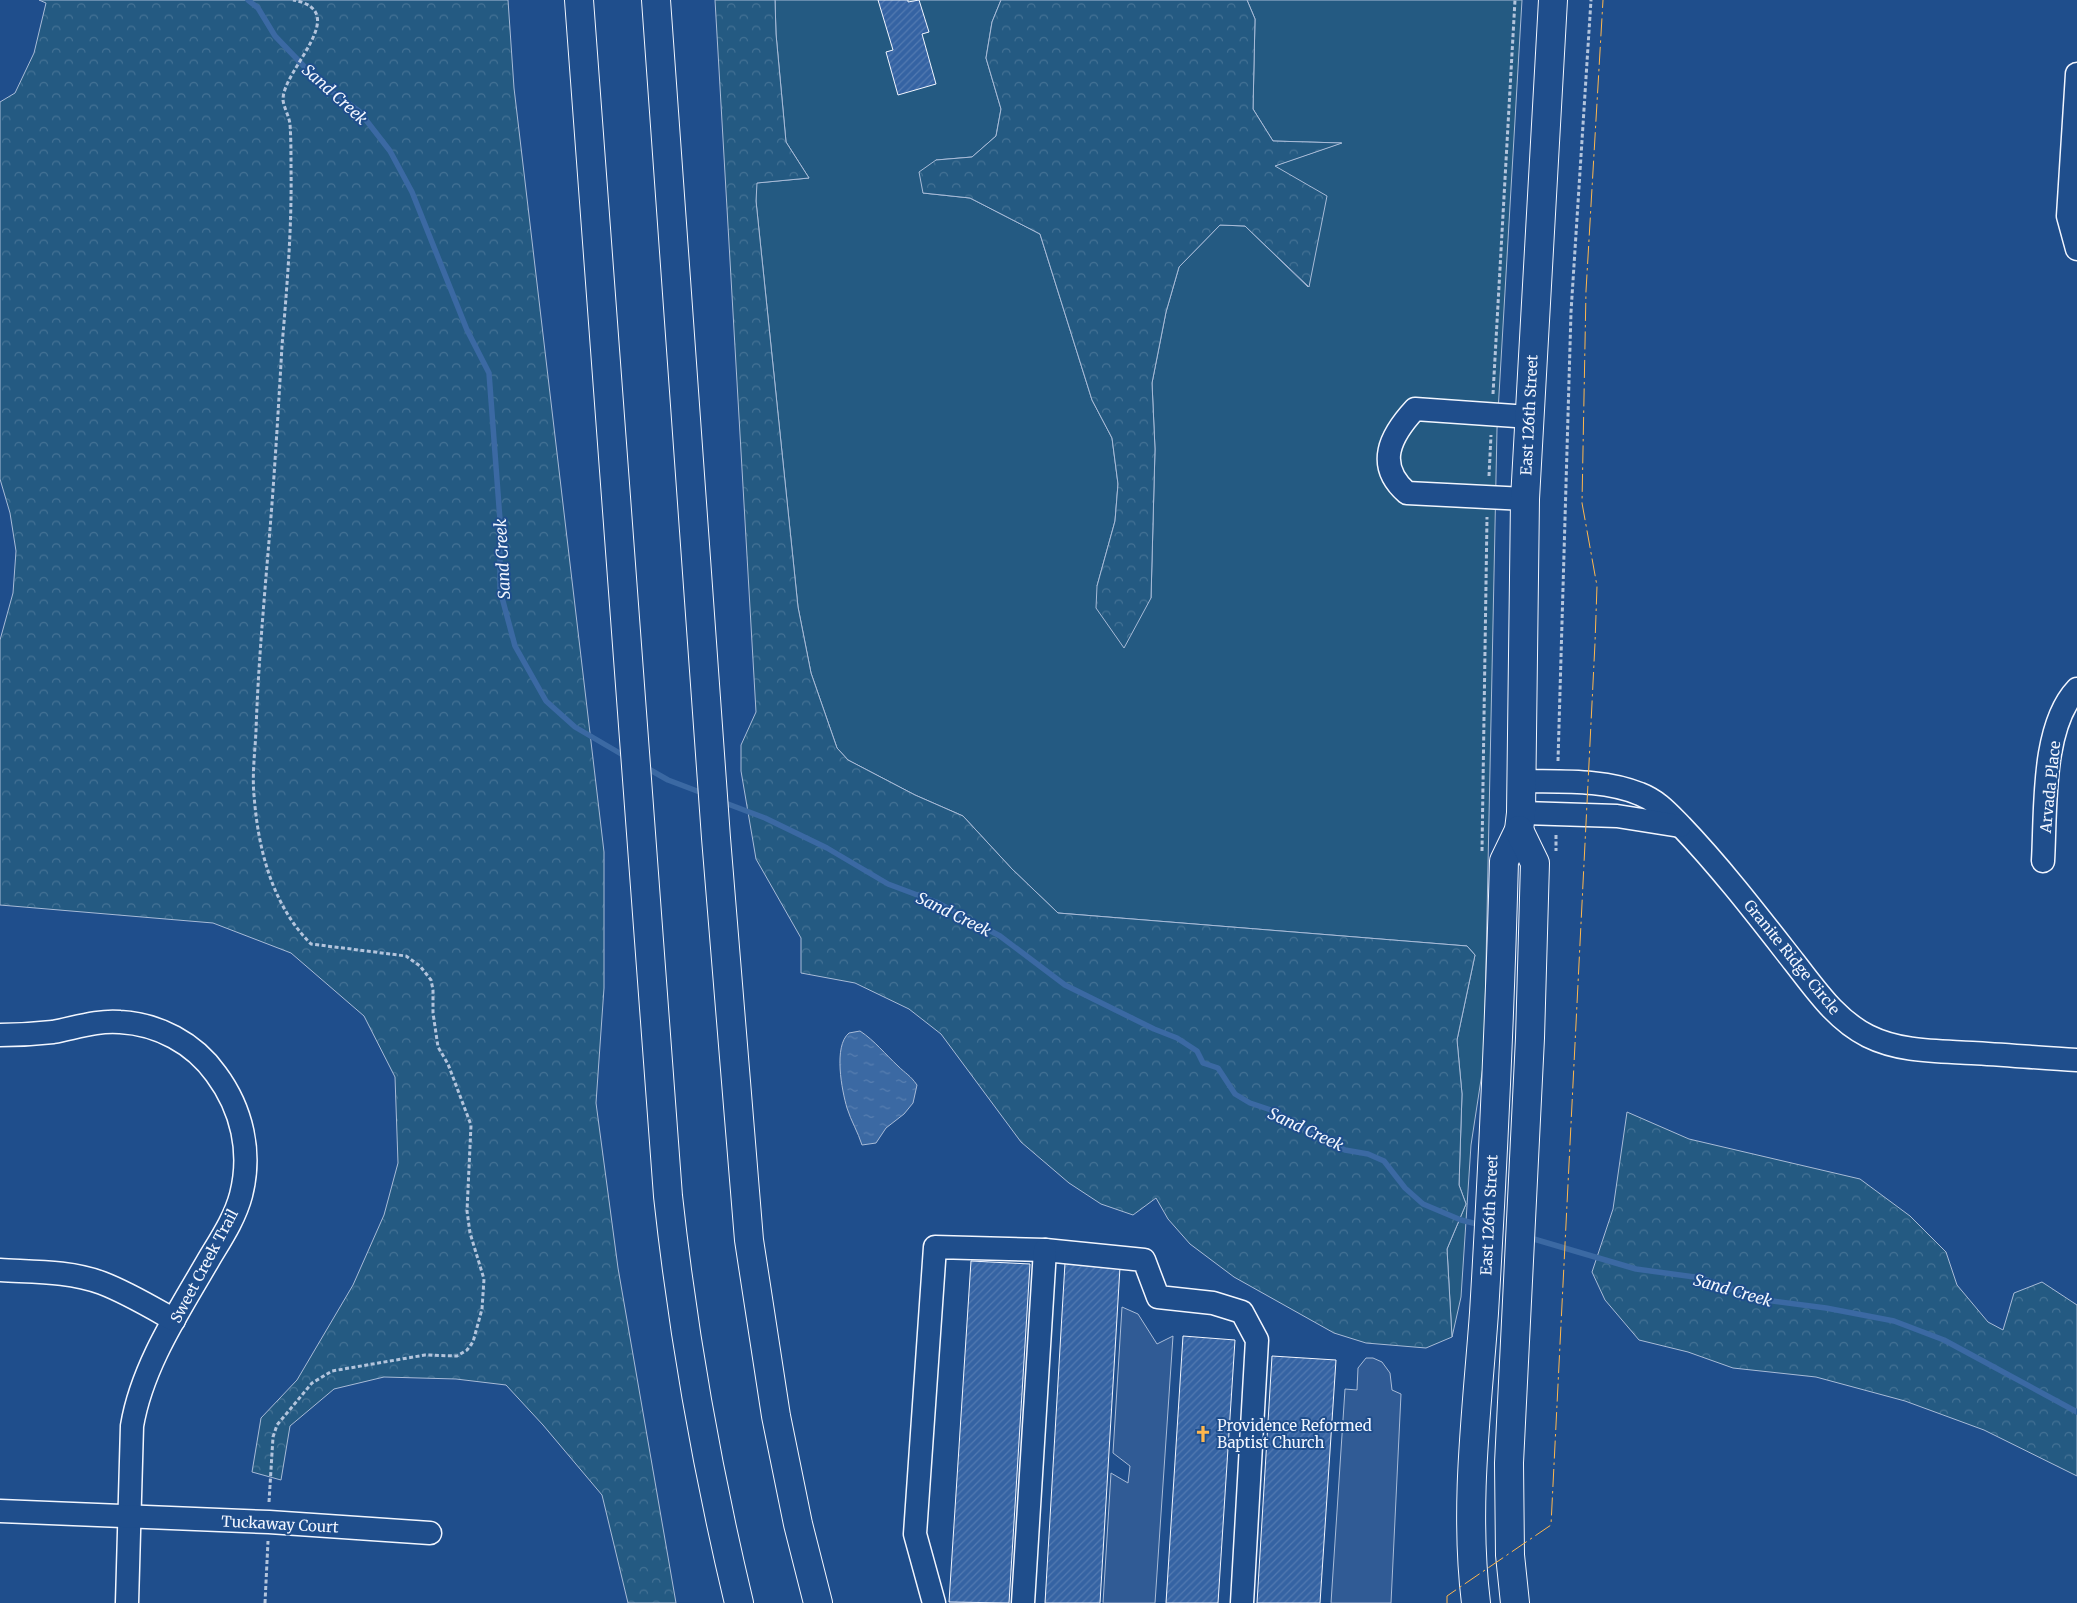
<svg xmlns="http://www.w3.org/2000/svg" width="2077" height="1603" viewBox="0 0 2077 1603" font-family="Merriweather,serif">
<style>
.green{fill:#245a82;stroke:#a8bbd7}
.forest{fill:url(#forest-crowns);stroke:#a8bbd7}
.parking{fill:#305b95;stroke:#a8bbd7}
.water{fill:url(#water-ripples);stroke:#a8bbd7}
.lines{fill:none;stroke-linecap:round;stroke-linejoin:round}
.stream{stroke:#3b69a3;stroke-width:5.5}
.building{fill:url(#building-hatch);stroke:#f2f6ff}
.minor-casing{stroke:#f2f6ff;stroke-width:25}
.major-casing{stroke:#f2f6ff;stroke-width:30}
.highway-casing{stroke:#f2f6ff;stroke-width:30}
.path{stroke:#b3c4dc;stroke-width:3;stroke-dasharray:4 2.5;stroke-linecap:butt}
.minor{stroke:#1f4e8c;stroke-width:22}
.major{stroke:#1f4e8c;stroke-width:28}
.highway{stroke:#1f4e8c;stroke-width:28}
.power{stroke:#ffb74d;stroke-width:1;stroke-dasharray:18 4 2.5 4;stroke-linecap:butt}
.labels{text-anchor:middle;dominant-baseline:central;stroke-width:4;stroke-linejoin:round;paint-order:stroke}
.street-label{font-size:15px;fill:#f2f6ff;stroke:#1f4e8c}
.poi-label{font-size:15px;fill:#f2f6ff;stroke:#1f4e8c;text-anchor:start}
.water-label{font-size:16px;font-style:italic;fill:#f2f6ff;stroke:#1f4e8c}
</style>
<defs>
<pattern id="forest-crowns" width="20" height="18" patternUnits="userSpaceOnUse" patternTransform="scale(1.25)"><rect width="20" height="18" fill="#245a82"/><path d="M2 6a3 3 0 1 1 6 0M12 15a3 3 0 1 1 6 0" fill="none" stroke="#447295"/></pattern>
<pattern id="water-ripples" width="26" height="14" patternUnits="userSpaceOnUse" patternTransform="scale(1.25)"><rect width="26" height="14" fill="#3b69a3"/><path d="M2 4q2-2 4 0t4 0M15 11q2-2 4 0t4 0" fill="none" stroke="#587fb1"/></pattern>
<pattern id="building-hatch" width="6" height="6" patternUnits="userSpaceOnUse" patternTransform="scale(1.25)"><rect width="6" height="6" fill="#3563a3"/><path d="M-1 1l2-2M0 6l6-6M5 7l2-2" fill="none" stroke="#537ab1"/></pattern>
</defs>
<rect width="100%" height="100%" fill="#1f4e8c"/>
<!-- green -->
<polygon class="green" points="775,0 1001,0 992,22 986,58 1001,109 996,136 972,157 936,160 923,193 970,198 1040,234 1092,400 1112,438 1118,484 1115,521 1097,586 1151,598 1155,449 1152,383 1166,312 1179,267 1220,225 1245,226 1308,287 1274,166 1341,143 1273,141 1253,109 1255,19 1247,0 1522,0 1497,429 1484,1060 1471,1145 1461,1297 1452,1337 1447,1249 1466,1204 1459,1185 1462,1094 1457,1040 1475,955 1467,946 1058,913 1012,869 963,816 915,795 848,760 837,748 811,673 798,607 756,201 756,183 809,178 786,142 776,34"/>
<!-- forest -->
<g class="forest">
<polygon points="39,0 508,0 514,88 604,852 604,988 596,1103 618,1268 676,1603 628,1603 602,1495 543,1425 506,1385 456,1379 384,1377 334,1389 290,1426 281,1480 252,1472 261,1418 297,1380 353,1285 384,1215 398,1163 395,1077 364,1016 291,953 213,923 0,905 0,640 13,593 16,551 10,513 0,479 0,102 15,93 34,53 46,3"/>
<polygon points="715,0 775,0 776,34 786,142 809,178 757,183 756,201 798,607 811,673 837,748 848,760 915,795 963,816 1012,869 1058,913 1467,946 1475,955 1457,1040 1462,1094 1459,1185 1466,1204 1447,1249 1452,1337 1426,1348 1366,1343 1334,1333 1234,1277 1190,1244 1168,1219 1156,1198 1133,1215 1101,1204 1069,1183 1021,1142 941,1034 909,1009 855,983 801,973 801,938 756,859 741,771 741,745 756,712"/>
<polygon points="1001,0 1247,0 1255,19 1253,109 1273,141 1342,143 1275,166 1327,196 1309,287 1245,226 1220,225 1179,267 1166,312 1152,383 1155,449 1151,598 1124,648 1096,608 1097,586 1115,521 1118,484 1112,438 1092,400 1040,234 970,198 923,193 919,172 936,160 972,157 996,136 1001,109 986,58 992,22"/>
<polygon points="1627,1112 1689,1139 1860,1179 1910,1216 1946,1252 1957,1285 1988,1322 2003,1330 2014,1293 2042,1282 2077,1305 2077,1476 1984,1430 1905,1401 1816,1377 1733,1368 1688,1352 1639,1340 1605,1300 1592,1272 1613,1209"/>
</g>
<!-- parking -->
<g class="parking">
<polygon points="1122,1307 1138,1314 1157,1344 1173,1336 1155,1603 1103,1603 1111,1473 1128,1483 1130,1466 1113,1453"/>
<polygon points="1366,1358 1373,1358 1382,1362 1390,1373 1392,1390 1401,1394 1391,1603 1331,1603 1345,1389 1357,1390 1358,1368"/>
</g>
<!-- water -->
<path class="water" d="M860 1031C875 1041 885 1054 898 1066 906 1074 910 1075 917 1085L913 1103 904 1114 886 1128 876 1143 862 1145C858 1132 851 1121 847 1108 842 1091 833 1046 849 1033Z"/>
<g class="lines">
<!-- stream -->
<g class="stream">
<polyline points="248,0 258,8 275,36 320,83 359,111 390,151 412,192 467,330 489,373 500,520 500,590 515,646 546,701 575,727 628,758"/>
<polyline points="645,767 668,780 705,794"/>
<polyline points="720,801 765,818 827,848 888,884 936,902 1000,936 1065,985 1154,1029 1177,1038 1197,1051 1203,1063 1218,1068 1235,1094 1250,1103 1271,1110 1330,1143 1345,1150 1368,1154 1384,1161 1405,1188 1423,1204 1461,1220 1481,1225"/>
<polyline points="1527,1237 1636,1269 1702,1278 1757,1299 1826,1308 1894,1321 1944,1340 2077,1412"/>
</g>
</g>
<!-- building -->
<g class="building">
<polygon points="878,0 908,0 908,2 919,0 929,32 922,34 936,84 898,95 886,52 893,50"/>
<polygon points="971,1261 1030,1264 1009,1603 949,1602"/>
<polygon points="1065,1263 1120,1267 1100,1603 1045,1603"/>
<polygon points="1183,1336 1235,1340 1218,1603 1166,1603"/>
<polygon points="1272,1356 1336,1360 1320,1603 1257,1603"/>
</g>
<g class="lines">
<!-- minor casing -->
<g class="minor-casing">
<g id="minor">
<polyline points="2077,74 2068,216 2077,249"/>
<path d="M1525 499 1407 493C1375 465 1390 436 1415 409L1529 417"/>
<path d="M1521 781C1560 782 1604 779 1640 794 1658 801 1668 813 1681 826 1722 869 1758 916 1794 962 1816 990 1836 1020 1868 1036 1900 1052 1937 1051 1972 1053 2007 1055 2042 1058 2077 1060"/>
<polyline points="1521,813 1617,816 1680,826"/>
<path d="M2043 861C2046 811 2041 727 2077 689"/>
<path d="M0 1035C18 1035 35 1034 53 1032 75 1028 97 1020 120 1022 158 1024 194 1043 216 1074 242 1109 252 1152 241 1195 235 1218 221 1239 209 1259 179 1311 142 1366 132 1426L127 1603"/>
<path d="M0 1270C34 1272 70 1271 102 1283 128 1293 151 1307 174 1320"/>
<polyline points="0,1511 269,1522 430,1533"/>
<polyline points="934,1603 915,1534 935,1247 1045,1250 1144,1260 1158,1297 1213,1303 1242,1312 1257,1340 1242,1603"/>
<polyline points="1023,1603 1045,1250"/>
</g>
</g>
<!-- major casing -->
<g class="major-casing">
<g id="major">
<path d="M1476 1603C1464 1506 1477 1410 1484 1313 1493 1163 1500 1012 1504 861L1519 830 1521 813 1525 499 1553 0"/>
<polyline points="1515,1603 1510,1555 1509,1463 1530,1038 1535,863 1519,830"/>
</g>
</g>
<!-- highway casing -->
<g class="highway-casing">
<g id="highway">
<path d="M579 0 668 1196C683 1333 707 1469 739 1603"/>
<polyline points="656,0 716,838 749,1240 776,1416 798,1524 818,1603"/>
</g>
</g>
<!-- path -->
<g class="path">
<polyline points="1493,394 1515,0"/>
<polyline points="1489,476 1491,435"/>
<polyline points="1558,761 1571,312 1591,0"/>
<polyline points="1556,835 1556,851"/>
<polyline points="1482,851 1487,517"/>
<path d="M269 1502 273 1437 277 1425 312 1383 332 1371 425 1355 457 1356 467 1350 473 1342 482 1309 484 1279 470 1233 467 1211 471 1125 448 1064 438 1047 433 1013V990L431 980 420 966 406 956 311 944C272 905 258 849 254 795 252 774 255 752 256 731 258 671 263 613 268 553 274 484 278 415 282 346 287 287 292 227 291 168 291 154 291 138 290 124 289 116 284 108 283 100 282 70 354 11 293 0"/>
<polyline points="265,1603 268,1541"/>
</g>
<!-- minor -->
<use href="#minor" class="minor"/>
<!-- major -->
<use href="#major" class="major"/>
<!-- highway -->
<use href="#highway" class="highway"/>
<!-- power -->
<polyline class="power" points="1447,1603 1447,1596 1551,1525 1595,643 1597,586 1582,503 1586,291 1603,0"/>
</g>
<!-- icons -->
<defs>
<g id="church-bare" transform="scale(1.35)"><path d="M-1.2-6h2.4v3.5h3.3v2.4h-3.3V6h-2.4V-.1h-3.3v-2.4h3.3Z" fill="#ffb74d" stroke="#1f4e8c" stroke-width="2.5" paint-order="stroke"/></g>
</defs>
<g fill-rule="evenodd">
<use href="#church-bare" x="1203" y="1434"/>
</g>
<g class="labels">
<!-- street labels -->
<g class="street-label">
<text transform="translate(1529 415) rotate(-87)">East 126th Street</text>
<text transform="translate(2050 787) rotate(-84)">Arvada Place</text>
<text transform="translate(1792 957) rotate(51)">Granite Ridge Circle</text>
<text transform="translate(1489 1215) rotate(-87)">East 126th Street</text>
<text transform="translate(204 1266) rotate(-62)">Sweet Creek Trail</text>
<text transform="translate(280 1524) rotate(3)">Tuckaway Court</text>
</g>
<!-- poi labels -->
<g class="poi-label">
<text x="1217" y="1425">Providence Reformed<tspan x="1217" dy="17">Baptist Church</tspan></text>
</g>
<!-- water labels -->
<g class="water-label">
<text transform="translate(335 94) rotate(42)">Sand Creek</text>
<text transform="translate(502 559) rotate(-93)">Sand Creek</text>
<text transform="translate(954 914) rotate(26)">Sand Creek</text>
<text transform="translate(1306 1129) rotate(25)">Sand Creek</text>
<text transform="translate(1733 1290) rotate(16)">Sand Creek</text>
</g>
</g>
</svg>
